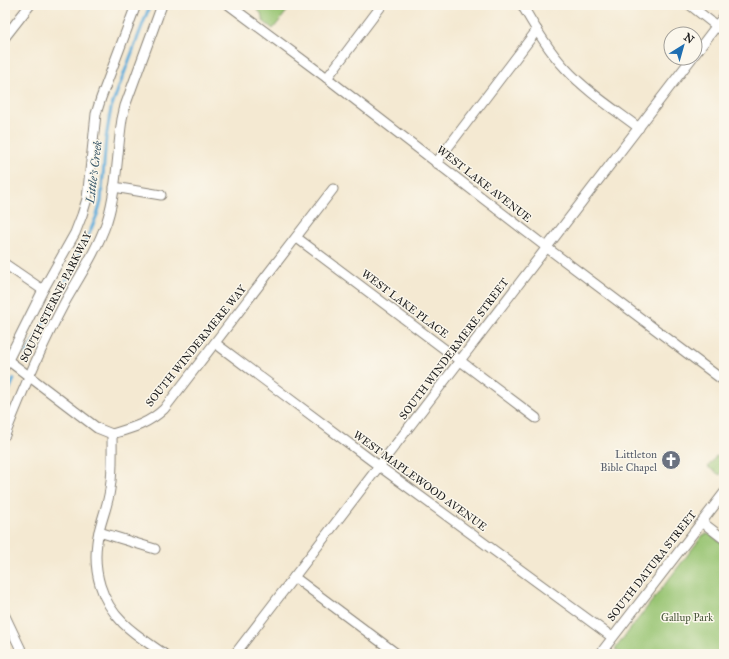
<svg xmlns="http://www.w3.org/2000/svg" width="729" height="659" viewBox="0 0 729 659" font-family="'IM FELL Great Primer',serif">
<style>
.green{fill:#99c573;stroke:#5a7048}
.lines{fill:none;stroke-linecap:round;stroke-linejoin:round}
.stream{stroke:#63afdc;stroke-width:3}
.street-casing{stroke:#888277;stroke-width:11}
.street{stroke:#fff;stroke-width:9}
.labels{text-anchor:middle;dominant-baseline:central;stroke-width:3;stroke-linejoin:round;paint-order:stroke}
.street-label{font-size:11px;fill:#1c1c1c;stroke:#fbf7ec}
.worship-label{font-size:11px;fill:#5b616d;stroke:#fbf7ec;text-anchor:end}
.park-label{font-size:11px;fill:#48573a;stroke:#fbf7ec}
.water-label{font-size:12px;font-style:italic;fill:#385769;stroke:#fbf7ec}
</style>
<rect width="100%" height="100%" fill="#fbf7ec"/>
<filter id="ink" filterUnits="userSpaceOnUse"><feTurbulence type="fractalNoise" baseFrequency=".025" numOctaves="2"/><feDisplacementMap in="SourceGraphic" scale="8" xChannelSelector="R" yChannelSelector="G"/><feConvolveMatrix kernelMatrix="1 2 1 2 8 2 1 2 1" color-interpolation-filters="sRGB"/></filter>
<filter id="wash" filterUnits="userSpaceOnUse"><feTurbulence type="fractalNoise" baseFrequency=".012" numOctaves="4" result="noise"/><feDisplacementMap in="SourceGraphic" scale="16" xChannelSelector="R" yChannelSelector="G"/><feGaussianBlur stdDeviation="0.9" result="paint"/><feColorMatrix in="noise" values="0 0 0 0 0 0 0 0 0 0 0 0 0 0 0 0 0 1.4 0 .05"/><feComposite in="paint" operator="in"/></filter>
<g filter="url(#wash)">
<rect width="100%" height="100%" fill="#f4e9d2"/>
<!-- green -->
<g class="green">
<polygon points="251,5 292,5 273,29 263,21 261,13"/>
<polygon points="716,456 724,459 724,469 720,475 708,467"/>
<polygon points="706,534 711,535 724,545 724,654 622,654 615,649 703,535"/>
</g>
<g class="lines">
<!-- stream -->
<g class="stream">
<polyline points="26,355 66,281 89,234 97,215 101,202 106,138 111,108 150,5"/>
<polyline points="5,400 14,379"/>
<polyline points="5,645 9,654"/>
</g>
</g>
</g>
<g filter="url(#ink)">
<g class="lines">
<!-- street casing -->
<g class="street-casing">
<g id="street">
<polyline points="229,5 327,78 546,247 724,381"/>
<path d="M522 5C535 27 548 50 565 68 586 91 614 109 639 128"/>
<polyline points="690,5 724,32"/>
<polyline points="5,37 30,5"/>
<polyline points="695,54 724,16"/>
<polyline points="327,78 382,5"/>
<polyline points="436,163 537,30"/>
<polyline points="114,187 161,195"/>
<polyline points="297,238 536,418"/>
<polyline points="5,264 43,290"/>
<polyline points="215,343 379,466 612,637"/>
<polyline points="5,358 97,428 112,434"/>
<polyline points="5,366 43,290 75,233 82,215 87,199 96,114 101,98 136,5"/>
<path d="M112 434C132 428 148 424 164 409L333 189"/>
<path d="M112 434C112 452 113 471 110 489 108 507 99 524 97 542 93 572 101 601 123 623 135 635 150 644 164 654"/>
<path d="M5 435C23 389 42 345 65 302 80 276 97 250 107 221 117 189 117 153 122 119L125 106 162 5"/>
<polyline points="702,522 724,539"/>
<polyline points="99,532 155,549"/>
<polyline points="294,577 397,654"/>
<polyline points="5,616 23,654"/>
<polyline points="235,654 692,58"/>
<polyline points="600,654 724,493"/>
</g>
</g>
<!-- street -->
<use href="#street" class="street"/>
</g>
</g>
<!-- icons -->
<defs>
<g id="church-disc" transform="scale(1)"><circle r="9.5" fill="#6b7280" stroke="#fbf7ec"/><path d="M-1.2-6h2.4v3.5h3.3v2.4h-3.3V6h-2.4V-.1h-3.3v-2.4h3.3Z" fill="#fff"/></g>
</defs>
<g fill-rule="evenodd">
<use href="#church-disc" x="671" y="460"/>
</g>
<g class="labels">
<!-- street labels -->
<g class="street-label">
<text transform="translate(484 184) rotate(38)">WEST LAKE AVENUE</text>
<text transform="translate(56 297) rotate(-63)">SOUTH STERNE PARKWAY</text>
<text transform="translate(405 304) rotate(37)">WEST LAKE PLACE</text>
<text transform="translate(196 346) rotate(-51)">SOUTH WINDERMERE WAY</text>
<text transform="translate(454 349) rotate(-53)">SOUTH WINDERMERE STREET</text>
<text transform="translate(420 481) rotate(36)">WEST MAPLEWOOD AVENUE</text>
<text transform="translate(652 566) rotate(-52)">SOUTH DATURA STREET</text>
</g>
<!-- worship labels -->
<g class="worship-label">
<text x="657" y="454">Littleton<tspan x="657" dy="13">Bible Chapel</tspan></text>
</g>
<!-- park labels -->
<g class="park-label">
<text x="687" y="617">Gallup Park</text>
</g>
<!-- water labels -->
<g class="water-label">
<text transform="translate(94 172) rotate(-83)">Little's Creek</text>
</g>
</g>
<!-- margin -->
<rect width="729" height="659" fill="none" stroke="#fbf7ec" stroke-width="20"/>
<!-- north arrow -->
<g transform="translate(683 46) rotate(37)"><circle r="19" fill="#fbf7ec" stroke="#a29f99"/>
<path d="M0-3L7 15L0 10L-7 15Z" fill="#1f6fb2"/>
<text y="-6" font-size="11" font-weight="bold" text-anchor="middle" fill="#1c1c1c">N</text>
</g>
</svg>
